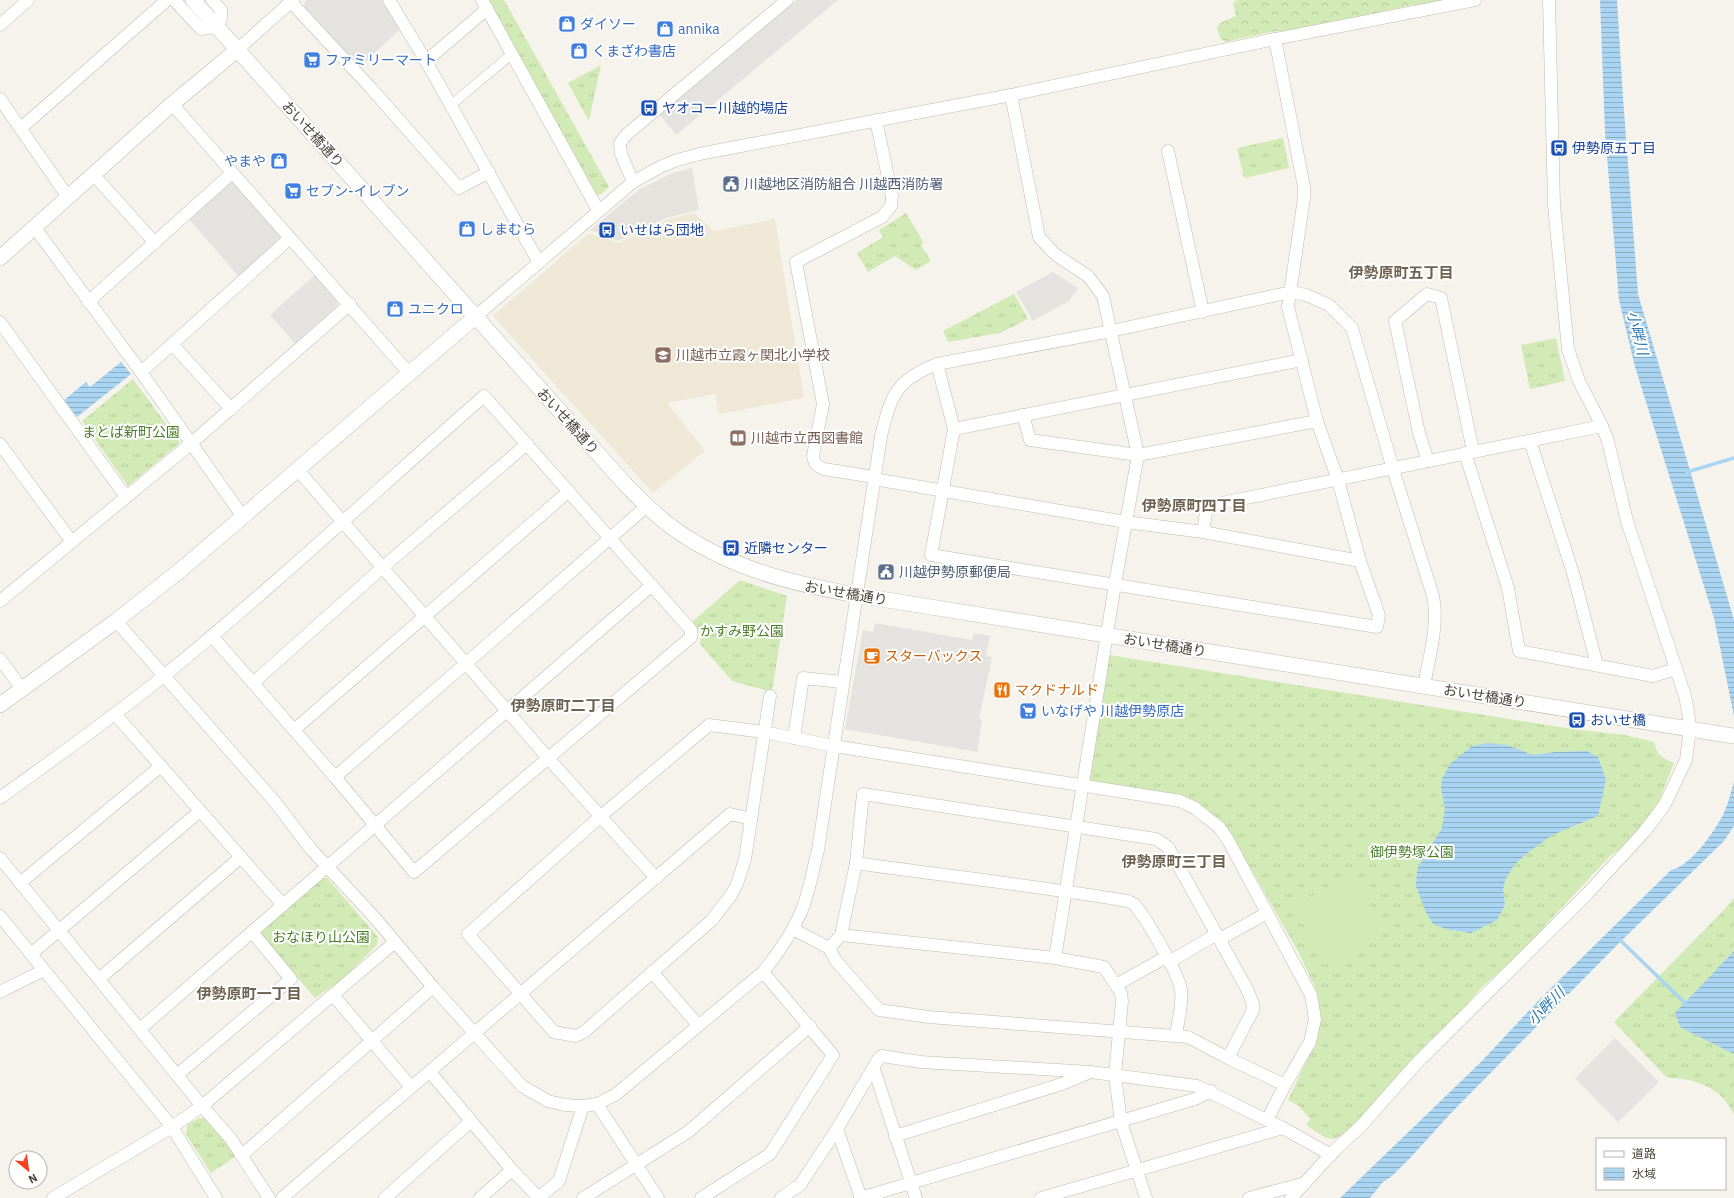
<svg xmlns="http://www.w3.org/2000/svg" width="1734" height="1198" viewBox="0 0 1734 1198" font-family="'IBM Plex Sans','Noto Sans JP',sans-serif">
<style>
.industrial{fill:#e6e2dd}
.education{fill:#efe8d6}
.grass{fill:url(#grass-tufts)}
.forest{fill:url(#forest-crowns)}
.pitch{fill:#d2eab5}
.parking{fill:#e5e3e0}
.water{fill:url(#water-rules)}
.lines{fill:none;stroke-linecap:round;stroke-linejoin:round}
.stream{stroke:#a9d4f2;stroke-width:3.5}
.pedestrian-casing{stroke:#c2bbae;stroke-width:10}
.minor-casing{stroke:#c2bbae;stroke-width:13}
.tertiary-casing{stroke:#c2bbae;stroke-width:16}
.pedestrian{stroke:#fff;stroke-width:9}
.minor{stroke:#fff;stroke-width:12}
.tertiary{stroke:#fff;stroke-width:15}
.labels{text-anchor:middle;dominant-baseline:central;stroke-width:4;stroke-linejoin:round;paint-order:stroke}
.shop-label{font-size:14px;fill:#366cbe;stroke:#fff;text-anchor:start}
.transit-label{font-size:14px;fill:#164399;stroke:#fff;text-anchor:start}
.street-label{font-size:14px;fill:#4b4439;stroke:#fff}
.service-label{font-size:14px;fill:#4e5e75;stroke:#fff;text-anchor:start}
.education-label{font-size:14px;fill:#785e54;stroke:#fff;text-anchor:start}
.park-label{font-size:14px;fill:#4a7f2a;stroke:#fff}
.food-label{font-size:14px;fill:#c56008;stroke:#fff;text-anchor:start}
.neighbourhood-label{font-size:15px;font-weight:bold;fill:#6e6250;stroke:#fff}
.water-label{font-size:15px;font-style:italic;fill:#2e7ab2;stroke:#fff}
</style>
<defs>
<pattern id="grass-tufts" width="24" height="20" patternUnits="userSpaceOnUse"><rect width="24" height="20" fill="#d2eab5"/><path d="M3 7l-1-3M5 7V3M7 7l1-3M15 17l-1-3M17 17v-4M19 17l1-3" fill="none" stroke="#b6ca9c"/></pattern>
<pattern id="forest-crowns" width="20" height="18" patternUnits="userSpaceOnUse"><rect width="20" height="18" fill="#d2eab5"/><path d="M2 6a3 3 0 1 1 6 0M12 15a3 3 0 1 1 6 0" fill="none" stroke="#b6ca9c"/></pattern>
<pattern id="water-rules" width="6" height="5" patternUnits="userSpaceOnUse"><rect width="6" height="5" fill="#a9d4f2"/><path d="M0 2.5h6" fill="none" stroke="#8caec5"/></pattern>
</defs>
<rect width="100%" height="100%" fill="#f6f3ec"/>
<!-- industrial -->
<polygon class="industrial" points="692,168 699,210 666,218 618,241 590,230 640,189 673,173"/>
<!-- education -->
<polygon class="education" points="694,213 714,231 775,219 804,398 719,414 715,394 667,403 705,451 653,493 493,316 589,233 618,243 669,219"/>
<!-- grass -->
<g class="grass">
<polygon points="486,0 504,0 609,187 600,195 596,194"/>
<polygon points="601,65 589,121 568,83"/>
<polygon points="1283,138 1289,168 1244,178 1237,148"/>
<polygon points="906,213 924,243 921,245 931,261 916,270 895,256 868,272 857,253 883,237 879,230"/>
<polygon points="1014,294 1028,319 1000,333 948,342 943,331"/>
<polygon points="1556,338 1565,381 1530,389 1521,345"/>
<polygon points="133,379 180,443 128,486 82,421"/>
<polygon points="740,580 787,596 772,692 732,681 700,644 701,633 692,622"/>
<path d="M1109 655 1572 729 1625 735 1654 742C1657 755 1662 758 1674 763L1659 801 1628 843 1610 856 1516 957 1481 988 1455 1019 1429 1041 1348 1131 1335 1139 1326 1138 1306 1125 1310 1119 1299 1106 1288 1100 1318 1036 1319 1003 1314 985 1299 953 1234 839 1221 821 1197 802 1171 793 1091 782 1089 776Z"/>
<polygon points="322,878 327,878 378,937 377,945 343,979 315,998 261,935 262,931"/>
<path d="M1734 898V1114C1730 1108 1726 1101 1721 1096 1707 1083 1685 1077 1667 1078L1614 1022 1722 912Z"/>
<polygon points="199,1118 205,1118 226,1141 236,1156 211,1173 186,1134 187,1125"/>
</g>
<!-- forest -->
<polygon class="forest" points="1238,0 1444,0 1431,4 1412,5 1286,32 1276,31 1225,42 1220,38 1217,28 1220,23 1236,16 1233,3"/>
<!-- pitch -->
<polygon class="pitch" points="1354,874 1385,933 1325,965 1294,906"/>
<!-- parking -->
<g class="parking">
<polygon points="306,0 384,0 401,28 358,69 303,7"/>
<polygon points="797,0 838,0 676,135 660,115"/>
<polygon points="229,182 234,182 281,235 282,239 240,278 188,218"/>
<polygon points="1053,272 1078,288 1069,301 1033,321 1016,292"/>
<polygon points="315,275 337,300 337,306 295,343 270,315"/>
<polygon points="875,623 972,640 974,633 990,636 986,656 992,657 979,719 982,720 977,752 845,729 863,630 873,632"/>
<polygon points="1615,1038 1659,1082 1618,1122 1575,1078"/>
</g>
<!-- water -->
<g class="water">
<polygon points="1600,0 1617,0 1623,98 1638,294 1734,620 1734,716 1714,618 1635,367 1619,300 1605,132"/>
<polygon points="121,362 131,374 77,417 64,400 86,382 90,387"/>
<polygon points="1488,743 1507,745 1533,755 1555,752 1587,751 1598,757 1606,780 1598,816 1552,835 1526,854 1515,864 1506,878 1503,889 1505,905 1497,920 1471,933 1446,929 1433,924 1426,912 1416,886 1417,869 1442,828 1445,808 1441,788 1442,779 1450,764 1472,746"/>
<path d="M1734 782V826L1724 841 1619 943 1452 1112 1410 1158 1392 1176 1382 1183 1370 1198H1340L1481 1062 1538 1001 1671 870C1691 866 1714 832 1723 815 1728 805 1731 792 1734 782Z"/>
<polygon points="1734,951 1734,1054 1680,1027 1675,1013"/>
</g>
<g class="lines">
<!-- stream -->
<g class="stream">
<polyline points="1687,472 1734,458"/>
<polyline points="1618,938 1685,1003"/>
</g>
<!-- pedestrian casing -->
<g class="pedestrian-casing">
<polyline id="pedestrian" points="451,105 512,54"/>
</g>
<!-- minor casing -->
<g class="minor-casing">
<g id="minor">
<polyline points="174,0 201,29 210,28 221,19 221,10 212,0"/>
<polyline points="289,0 370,87 459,188 489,172"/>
<polyline points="389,0 426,61 538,261"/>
<polyline points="482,0 598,210"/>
<polyline points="0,25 28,0"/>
<polyline points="237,50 293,0"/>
<polyline points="426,61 487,9"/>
<polyline points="1011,95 1039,237 1056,255 1088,276 1103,296 1138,455 1115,584 1055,958"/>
<polyline points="0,99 68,197"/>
<polyline points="172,104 409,373"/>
<polyline points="21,128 167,0"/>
<polyline points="1168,151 1203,312"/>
<polyline points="93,174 155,243"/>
<polyline points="633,182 621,154 620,143 626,135 787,0"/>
<polyline points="35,228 141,372 243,517"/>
<polyline points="88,302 232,173"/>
<polyline points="475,317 633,182 660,167 677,160 704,153 1011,95 1275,39 1475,0"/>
<polyline points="0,322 126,497"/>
<polyline points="173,345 231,409"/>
<polyline points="937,364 954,429 931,555 1377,627 1379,615 1360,561 1338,480 1317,421 1288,307 1304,198 1304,187 1275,39"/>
<polyline points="141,372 290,238"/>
<polyline points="1023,415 1030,440 1138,455 1317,421"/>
<polyline points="954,429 1302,360"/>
<polyline points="1530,441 1573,573 1597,665"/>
<polyline points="0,444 72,542"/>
<polyline points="1465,453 1508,588 1519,651 1653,676 1676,669"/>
<polyline points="1428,461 1419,433 1395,321 1427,294 1441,298 1473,451"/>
<polyline points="297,469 548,758 656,878"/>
<path d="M874 477 824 469C817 466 814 464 813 456L823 404 796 262 882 217 891 206 892 196 876 120"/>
<polyline points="874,479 1126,522 1203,532 1360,561"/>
<polyline points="1203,532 1207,506 1602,426"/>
<polyline points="0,601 187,447 350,304"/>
<path d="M116 621 275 802 310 848 375 918 433 987 522 1086 548 1101 565 1105 583 1106 597 1104 615 1095 763 972C779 952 794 931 803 907 810 889 813 868 818 850L881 436C891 395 896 380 937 364L1111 331 1291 292 1306 295 1329 305 1352 328 1393 469 1433 596C1439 625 1429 657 1424 686"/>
<polyline points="0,659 22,689"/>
<polyline points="253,683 383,567 527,444"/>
<polyline points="770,696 745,859 737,884 731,895 712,920 584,1032 576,1036 554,1032 468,934 601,816 709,725 764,732 834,746 1180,801 1195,808 1206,817 1219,827 1228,840 1311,995 1315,1019 1310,1042 1285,1085 1267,1120"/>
<polyline points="115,714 283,905"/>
<polyline points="294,730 569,491"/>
<polyline points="794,738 803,678 842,682"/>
<polyline points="335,777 647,506"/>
<path d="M0 798C55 758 112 718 165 675 274 586 378 489 484 396L691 630V637L414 872 335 777 212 636"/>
<polyline points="0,858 202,1106 231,1139 269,1198"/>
<path d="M856 863C947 876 1038 886 1128 901L1134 904C1146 918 1178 972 1181 990 1183 1004 1178 1021 1176 1035"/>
<polyline points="20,883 161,766"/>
<polyline points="0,916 172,1127 216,1198"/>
<polyline points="793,929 829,948 836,961 879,1010 929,1017 1188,1037 1228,1058 1285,1085"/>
<polyline points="841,935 1055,958 1104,967 1121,993 1122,1001 1115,1075 1121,1122 1146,1198"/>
<polyline points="1220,939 1267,913"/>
<polyline points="829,948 841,935 856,863 863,794 1156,839 1168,847 1247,989 1253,1004 1253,1010 1228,1058"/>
<polyline points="31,954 200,811"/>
<polyline points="1169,962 1217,934"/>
<polyline points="652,972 698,1025"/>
<polyline points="99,979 241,857"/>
<polyline points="1116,985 1166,957"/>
<polyline points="0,992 44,970"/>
<polyline points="333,995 411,1087"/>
<polyline points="140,1029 652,585"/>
<polyline points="874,1069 916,1198"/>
<polyline points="430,1072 512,1170 538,1197"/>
<polyline points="177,1075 291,979 252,932"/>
<polyline points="597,1104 658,1198"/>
<polyline points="837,1129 861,1198"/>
<polyline points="895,1136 1062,1084 1088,1073"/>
<polyline points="242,1155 433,987"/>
<polyline points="53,1198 172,1127 202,1106 395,942"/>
<polyline points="282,1198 730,814 751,819"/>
<polyline points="385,1198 471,1121"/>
<polyline points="480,1198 512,1170"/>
<polyline points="538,1198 559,1181 583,1106"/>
<polyline points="583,1198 688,1132 810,1026"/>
<polyline points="701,1198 770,1154 833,1055 763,972"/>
<polyline points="781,1198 800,1185 837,1129 879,1058 882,1056 921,1062 1091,1072 1197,1086 1283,1128 1331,1155"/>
<polyline points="860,1198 1195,1099 1211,1091"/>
<polyline points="1041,1198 1283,1128"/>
<polyline points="1249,1198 1305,1183"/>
<polyline points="1291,1198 1334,1151 1361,1126 1416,1064 1588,893 1644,832 1664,806 1686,760 1690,729 1688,711 1685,696 1627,521 1608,441 1602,426 1579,381 1568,349 1554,205 1549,0"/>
</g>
</g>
<!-- tertiary casing -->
<g class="tertiary-casing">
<g id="tertiary">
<path d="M193 0 625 484C639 498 653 513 669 525 725 567 789 583 856 595L1734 736"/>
<polyline points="0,258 172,104 237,50"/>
<polyline points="0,705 116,621 183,568 475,317"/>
</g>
</g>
<!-- pedestrian -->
<use href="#pedestrian" class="pedestrian"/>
<!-- minor -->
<use href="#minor" class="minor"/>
<!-- tertiary -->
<use href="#tertiary" class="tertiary"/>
</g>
<!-- icons -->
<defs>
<g id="shop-square" transform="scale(0.9)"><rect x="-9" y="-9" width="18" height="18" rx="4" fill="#3f7fe0" stroke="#fff"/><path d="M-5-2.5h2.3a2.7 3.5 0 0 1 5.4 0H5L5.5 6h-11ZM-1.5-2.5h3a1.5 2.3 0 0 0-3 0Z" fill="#fff"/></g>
<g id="supermarket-square" transform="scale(0.9)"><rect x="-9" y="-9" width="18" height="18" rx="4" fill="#3f7fe0" stroke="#fff"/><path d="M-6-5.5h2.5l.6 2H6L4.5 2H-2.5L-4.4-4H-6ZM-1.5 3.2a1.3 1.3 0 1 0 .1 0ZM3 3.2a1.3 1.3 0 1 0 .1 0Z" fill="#fff"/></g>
<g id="bus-square" transform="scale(0.9)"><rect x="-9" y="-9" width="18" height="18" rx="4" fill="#1a4fb4" stroke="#fff"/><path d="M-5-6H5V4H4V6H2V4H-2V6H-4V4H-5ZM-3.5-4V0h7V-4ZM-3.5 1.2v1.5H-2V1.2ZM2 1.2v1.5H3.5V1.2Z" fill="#fff"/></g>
<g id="civic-square" transform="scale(0.9)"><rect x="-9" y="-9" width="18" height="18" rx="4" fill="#5c6f8a" stroke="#fff"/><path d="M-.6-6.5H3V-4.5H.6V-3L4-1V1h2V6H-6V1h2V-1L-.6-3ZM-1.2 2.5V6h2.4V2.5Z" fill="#fff"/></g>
<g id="school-square" transform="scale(0.9)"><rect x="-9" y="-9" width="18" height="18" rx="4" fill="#8d6e63" stroke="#fff"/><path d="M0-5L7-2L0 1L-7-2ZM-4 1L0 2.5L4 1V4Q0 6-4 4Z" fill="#fff"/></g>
<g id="library-square" transform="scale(0.9)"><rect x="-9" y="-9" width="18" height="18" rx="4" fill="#8d6e63" stroke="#fff"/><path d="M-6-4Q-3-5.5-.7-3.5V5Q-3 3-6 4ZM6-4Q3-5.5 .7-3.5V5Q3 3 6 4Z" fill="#fff"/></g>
<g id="cafe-square" transform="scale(0.9)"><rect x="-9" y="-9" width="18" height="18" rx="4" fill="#e8710a" stroke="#fff"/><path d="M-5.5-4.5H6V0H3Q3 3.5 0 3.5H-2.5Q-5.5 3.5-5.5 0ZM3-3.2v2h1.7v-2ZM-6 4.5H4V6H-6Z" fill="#fff"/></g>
<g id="restaurant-square" transform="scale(0.9)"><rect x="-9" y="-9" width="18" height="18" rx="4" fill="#e8710a" stroke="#fff"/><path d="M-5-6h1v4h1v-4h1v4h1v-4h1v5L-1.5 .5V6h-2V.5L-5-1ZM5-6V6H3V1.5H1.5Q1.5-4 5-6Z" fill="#fff"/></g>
</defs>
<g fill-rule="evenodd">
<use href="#shop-square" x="567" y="24"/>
<use href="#shop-square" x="665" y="29"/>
<use href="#shop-square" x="579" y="51"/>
<use href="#supermarket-square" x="312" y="60"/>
<use href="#bus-square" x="649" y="108"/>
<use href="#bus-square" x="1559" y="148"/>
<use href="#shop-square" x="279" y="161"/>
<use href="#civic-square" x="731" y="184"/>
<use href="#supermarket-square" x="293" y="191"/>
<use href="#shop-square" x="467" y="229"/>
<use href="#bus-square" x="607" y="230"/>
<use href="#shop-square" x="395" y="309"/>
<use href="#school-square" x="663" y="355"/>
<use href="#library-square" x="738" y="438"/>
<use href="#bus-square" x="731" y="548"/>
<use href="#civic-square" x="886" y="572"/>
<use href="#cafe-square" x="872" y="656"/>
<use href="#restaurant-square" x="1002" y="690"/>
<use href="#supermarket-square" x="1028" y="711"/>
<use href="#bus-square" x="1577" y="720"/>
</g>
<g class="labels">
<!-- shop labels -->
<g class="shop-label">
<text x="580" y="24">ダイソー</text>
<text x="678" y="29">annika</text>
<text x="592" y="51">くまざわ書店</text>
<text x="325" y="60">ファミリーマート</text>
<text x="266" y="161" text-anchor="end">やまや</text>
<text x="306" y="191">セブン-イレブン</text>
<text x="480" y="229">しまむら</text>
<text x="408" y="309">ユニクロ</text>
<text x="1041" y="711">いなげや 川越伊勢原店</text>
</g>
<!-- transit labels -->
<g class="transit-label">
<text x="662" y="108">ヤオコー川越的場店</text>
<text x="1572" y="148">伊勢原五丁目</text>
<text x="620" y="230">いせはら団地</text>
<text x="744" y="548">近隣センター</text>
<text x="1590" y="720">おいせ橋</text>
</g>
<!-- street labels -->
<g class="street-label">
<text transform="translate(313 134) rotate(48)">おいせ橋通り</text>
<text transform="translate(568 421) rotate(48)">おいせ橋通り</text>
<text transform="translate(846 593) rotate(10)">おいせ橋通り</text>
<text transform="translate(1165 645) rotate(9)">おいせ橋通り</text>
<text transform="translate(1485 696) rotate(9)">おいせ橋通り</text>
</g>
<!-- service labels -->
<g class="service-label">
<text x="744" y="184">川越地区消防組合 川越西消防署</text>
<text x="899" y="572">川越伊勢原郵便局</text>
</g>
<!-- education labels -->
<g class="education-label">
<text x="676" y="355">川越市立霞ヶ関北小学校</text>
<text x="751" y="438">川越市立西図書館</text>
</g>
<!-- park labels -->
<g class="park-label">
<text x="131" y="432">まとば新町公園</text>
<text x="742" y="631">かすみ野公園</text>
<text x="1412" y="852">御伊勢塚公園</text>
<text x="321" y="937">おなほり山公園</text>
</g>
<!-- food labels -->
<g class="food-label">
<text x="885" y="656">スターバックス</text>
<text x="1015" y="690">マクドナルド</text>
</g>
<!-- neighbourhood labels -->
<g class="neighbourhood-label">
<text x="1401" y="272">伊勢原町五丁目</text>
<text x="1194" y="505">伊勢原町四丁目</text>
<text x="563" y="705">伊勢原町二丁目</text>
<text x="1174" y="861">伊勢原町三丁目</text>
<text x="249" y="993">伊勢原町一丁目</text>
</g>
<!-- water labels -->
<g class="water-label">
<text transform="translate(1638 333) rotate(76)">小畔川</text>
<text transform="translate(1546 1006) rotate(-46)">小畔川</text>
</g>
</g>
<!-- legend -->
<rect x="1596" y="1138" width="130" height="52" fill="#ffffff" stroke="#b7b4b0"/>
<rect x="1604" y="1151" width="20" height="6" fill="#ffffff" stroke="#b7b4b0"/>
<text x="1632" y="1158" font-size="12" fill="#4b4439">道路</text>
<rect x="1604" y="1168" width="20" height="12" fill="url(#water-rules)" stroke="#b7b4b0"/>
<text x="1632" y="1178" font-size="12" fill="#4b4439">水域</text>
<!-- north arrow -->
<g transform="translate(28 1170) rotate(151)"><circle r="19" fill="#ffffff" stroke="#b7b4b0"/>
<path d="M0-3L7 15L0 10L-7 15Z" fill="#fc3f1d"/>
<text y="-6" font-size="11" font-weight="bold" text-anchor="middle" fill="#4b4439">N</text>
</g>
</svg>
